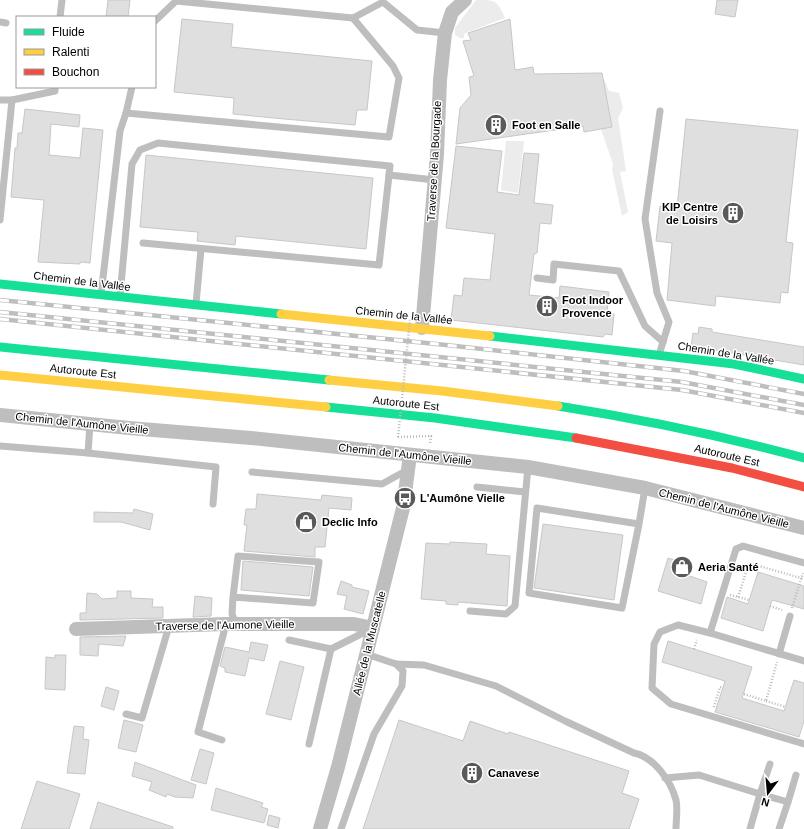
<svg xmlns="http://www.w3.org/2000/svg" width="804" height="829" viewBox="0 0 804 829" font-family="Arial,sans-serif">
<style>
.green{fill:#ececec}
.building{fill:#dfdfdf;stroke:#c7c7c7}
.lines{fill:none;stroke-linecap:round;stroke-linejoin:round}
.path{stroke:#b9b9b9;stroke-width:2.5;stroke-dasharray:1 2;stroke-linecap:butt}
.lane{stroke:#bebebe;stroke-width:7}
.street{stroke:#bebebe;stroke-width:14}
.fast{stroke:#16e098;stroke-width:9}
.slow{stroke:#ffcf43;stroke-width:9}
.jam{stroke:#f24e42;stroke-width:9}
.rail-casing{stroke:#bebebe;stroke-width:4.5}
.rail{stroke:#fff;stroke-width:3;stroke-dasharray:9;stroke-linecap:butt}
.path-bridge{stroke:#b9b9b9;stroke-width:2.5;stroke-dasharray:1 2;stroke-linecap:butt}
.labels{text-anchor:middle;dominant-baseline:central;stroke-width:3;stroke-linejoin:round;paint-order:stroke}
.poi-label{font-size:11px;font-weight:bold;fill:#000;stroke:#fff;text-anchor:start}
.street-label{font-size:11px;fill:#000;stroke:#fff}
</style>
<rect width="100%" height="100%" fill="#fff"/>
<!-- green -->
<g class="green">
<path d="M476 0C496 0 497 0 505 18L468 32 464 34V38H460L455 35V28Z"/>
<polygon points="603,77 609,91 619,93 623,108 618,118 626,171 620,172 628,212 622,216 612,169 613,164 601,129 612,127"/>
<polygon points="506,141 524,141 518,193 501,190"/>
</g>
<!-- building -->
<g class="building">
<polygon points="108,0 130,0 128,17 106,17"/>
<polygon points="717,0 738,0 735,17 715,14"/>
<polygon points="182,19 233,24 231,47 372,61 367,110 357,110 355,125 284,119 233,114 234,98 174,92"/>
<polygon points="510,19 515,70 533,67 534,74 602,73 612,127 584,132 583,126 456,144 460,108 471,95 469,77 474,76 463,41 471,40 468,33"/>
<polygon points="25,109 80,115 79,127 51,124 49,155 80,158 83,128 103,130 90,263 80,262 80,264 38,262 44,200 11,197 15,148 17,148 18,133 22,133"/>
<polygon points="686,119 798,130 786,242 793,243 788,293 781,292 780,303 716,296 715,306 667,300 672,243 656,241 660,206 677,208"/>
<polygon points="456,146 502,151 497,192 519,195 524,153 539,154 534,203 553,205 551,224 540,223 537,253 534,254 529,295 559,298 560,286 609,292 607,313 614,314 612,335 605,334 603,337 451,320 454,295 462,296 464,278 490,280 495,234 446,228"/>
<polygon points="146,155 373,178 366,249 236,236 235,245 197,241 198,232 140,227"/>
<polygon points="699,327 712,329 712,332 804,347 804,365 691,346 693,333 698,334"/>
<polygon points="257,494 321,500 322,495 352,498 351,510 329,508 325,547 315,547 315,557 244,551 247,525 244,525 246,509 256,509"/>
<polygon points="134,509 153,514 150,530 121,522 94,522 94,512 133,513"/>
<polygon points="543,524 623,535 614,600 534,588"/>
<polygon points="450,542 487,544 486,554 510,556 507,606 458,602 458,605 446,604 446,601 421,599 426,543 450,544"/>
<polygon points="668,558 690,565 687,575 707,582 701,604 658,591"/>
<polygon points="243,561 313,567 309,596 241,590"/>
<polygon points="758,572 804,586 804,609 772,600 763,631 721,618 727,597 748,604"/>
<polygon points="341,581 352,585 352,587 369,591 363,614 344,609 347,596 337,594"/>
<polygon points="117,591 131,591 131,598 153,599 152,607 163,607 163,618 80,620 80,613 86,613 87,593 97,594 102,599 117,598"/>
<polygon points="195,596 212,598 211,616 193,617"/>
<polygon points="126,636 123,646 99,644 98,656 80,655 80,637"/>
<polygon points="668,641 752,667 742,698 784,711 794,680 804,683 804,721 799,737 715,712 725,681 662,662"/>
<polygon points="251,642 268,645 264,661 249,658 245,676 225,672 225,668 220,666 225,647 249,652"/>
<polygon points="55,655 66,655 65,690 45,689 46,657 55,658"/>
<polygon points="280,661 304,667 291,720 266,714"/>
<polygon points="106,687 119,691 114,710 101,706"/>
<polygon points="124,720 143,725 136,752 118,748"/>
<polygon points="399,720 463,741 470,721 508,734 509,732 629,771 622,793 639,799 629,829 363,829"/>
<polygon points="74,726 84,727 83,739 89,740 85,774 67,773"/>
<polygon points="200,749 214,753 206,784 191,780"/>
<polygon points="135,762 196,785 193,798 175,797 167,794 166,797 149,790 152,782 132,776"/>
<polygon points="37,781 80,794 69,829 21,829"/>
<polygon points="216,788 263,803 261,807 268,809 264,823 211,810"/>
<polygon points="98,802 173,827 173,829 90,829"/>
<polygon points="269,815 280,818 278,828 267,825"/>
</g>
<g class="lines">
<!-- path -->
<g class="path">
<polyline points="398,437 431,436 430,444"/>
<polyline points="730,595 749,600"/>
<polyline points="738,597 749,563 804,579"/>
<polyline points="770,606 782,610"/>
<polyline points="792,608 803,573"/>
<polyline points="694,649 697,640"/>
<polyline points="744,694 766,701 777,662"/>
<polyline points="766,701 786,707"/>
<polyline points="714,707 720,687 723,688"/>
</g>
<!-- lane -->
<g class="lane">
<polyline points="60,17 62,0"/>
<polyline points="155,21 176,1 353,18 383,2 417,30 445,33"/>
<polyline points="0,22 6,23"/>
<polyline points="132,87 126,113 389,137 399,78 393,66 353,18"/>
<polyline points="0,100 12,100"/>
<polyline points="0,220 12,100 55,91 55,87"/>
<polyline points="143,243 379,265 389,175"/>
<polyline points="537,278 553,280 554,264 619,271 645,326 663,342"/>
<polyline points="101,295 120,131 126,113"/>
<polyline points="120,296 132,164 140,150 158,143 390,166 389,175 435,180"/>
<polyline points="196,304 201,249"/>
<polyline points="659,355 669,322 657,293 645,219 660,111"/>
<polyline points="90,424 88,453 216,467 213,504"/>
<polyline points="0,446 88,453"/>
<polyline points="252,472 382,484 409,469"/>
<polyline points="477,487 525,492"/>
<polyline points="639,524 622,608 529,593 537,508 639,524 645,488"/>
<polyline points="804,563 743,546 736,549 710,633 804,661"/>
<polyline points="233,597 238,556 319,562 313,603 233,597 232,614 236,624"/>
<polyline points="470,611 506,614 515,606 528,467"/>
<polyline points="710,633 678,625 660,632 654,644 652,688 671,704 804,744"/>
<polyline points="289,640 331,649 369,630"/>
<path d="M366 654 396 664 424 665 496 686 565 721 634 753C654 757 671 781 676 800 678 809 676 820 676 829"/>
<polyline points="779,654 790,616"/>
<polyline points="126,714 142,718 169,626"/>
<polyline points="222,740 198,732 226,624"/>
<polyline points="309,744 331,649"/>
<polyline points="770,764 760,794 788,802 779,829"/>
<polyline points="665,778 699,775 760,794 750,829"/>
<polyline points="788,802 796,775"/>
<polyline points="341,829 374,734 402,686 403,671 396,664"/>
</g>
<!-- street -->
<g class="street">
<polyline points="422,328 437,154 440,80 445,33 452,12 465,0"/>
<polyline points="0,415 129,428 251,438 528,467 645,488 804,528"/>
<polyline points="76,629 226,624 354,624 373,628"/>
<polyline points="320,829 338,767 403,508 410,455"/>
</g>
<!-- fast -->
<g class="fast">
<polyline points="0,284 281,314"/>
<polyline points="490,336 734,364 804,379"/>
<polyline points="0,347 329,380"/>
<path d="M558 406C641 419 723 436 804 458"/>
<polyline points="326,407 435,418 576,438"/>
</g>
<!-- slow -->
<g class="slow">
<polyline points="281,314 490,336"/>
<polyline points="0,375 326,407"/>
<polyline points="329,380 442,391 558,406"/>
</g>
<!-- jam -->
<polyline class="jam" points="576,438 732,468 804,487"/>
<!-- rail casing -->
<g class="rail-casing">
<g id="rail">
<polyline points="0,300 446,345 684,371 804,394"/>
<polyline points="0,312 682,382 804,405"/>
<polyline points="0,319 682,390 804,413"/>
</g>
</g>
<!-- rail -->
<use href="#rail" class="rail"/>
<!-- path-bridge -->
<polyline class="path-bridge" points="398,437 410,320"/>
</g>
<!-- icons -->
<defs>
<g id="building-disc" transform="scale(1.15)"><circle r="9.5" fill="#595959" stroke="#fff"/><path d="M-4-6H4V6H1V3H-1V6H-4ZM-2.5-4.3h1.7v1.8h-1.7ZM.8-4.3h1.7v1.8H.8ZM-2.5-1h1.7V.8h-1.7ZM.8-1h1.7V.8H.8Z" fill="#fff"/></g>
<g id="bus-disc" transform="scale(1.15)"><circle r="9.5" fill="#595959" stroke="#fff"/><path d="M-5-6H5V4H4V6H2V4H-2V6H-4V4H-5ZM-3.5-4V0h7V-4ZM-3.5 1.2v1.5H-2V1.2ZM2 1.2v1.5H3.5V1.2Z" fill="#fff"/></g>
<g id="shop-disc" transform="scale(1.15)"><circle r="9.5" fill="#595959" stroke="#fff"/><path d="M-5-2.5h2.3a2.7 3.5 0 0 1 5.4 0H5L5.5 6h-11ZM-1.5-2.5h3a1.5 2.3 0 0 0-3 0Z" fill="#fff"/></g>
</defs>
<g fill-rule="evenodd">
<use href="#building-disc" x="496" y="125"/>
<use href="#building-disc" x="733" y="213"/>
<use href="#building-disc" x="547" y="306"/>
<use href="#bus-disc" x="405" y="498"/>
<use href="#shop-disc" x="306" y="522"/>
<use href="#shop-disc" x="682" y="567"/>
<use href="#building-disc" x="472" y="773"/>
</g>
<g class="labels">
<!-- poi labels -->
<g class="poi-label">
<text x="512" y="125">Foot en Salle</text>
<text x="718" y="207" text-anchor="end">KIP Centre<tspan x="718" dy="13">de Loisirs</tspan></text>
<text x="562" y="300">Foot Indoor<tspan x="562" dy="13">Provence</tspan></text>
<text x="420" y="498">L'Aumône Vielle</text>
<text x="322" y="522">Declic Info</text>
<text x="698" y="567">Aeria Santé</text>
<text x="488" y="773">Canavese</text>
</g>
<!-- street labels -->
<g class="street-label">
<text transform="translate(434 161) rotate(-87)">Traverse de la Bourgade</text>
<text transform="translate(82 281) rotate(7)">Chemin de la Vallée</text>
<text transform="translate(404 315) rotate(6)">Chemin de la Vallée</text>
<text transform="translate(726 353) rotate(9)">Chemin de la Vallée</text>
<text transform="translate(83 371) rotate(6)">Autoroute Est</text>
<text transform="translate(406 403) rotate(6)">Autoroute Est</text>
<text transform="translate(82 423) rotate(6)">Chemin de l'Aumône Vieille</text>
<text transform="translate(405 454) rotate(6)">Chemin de l'Aumône Vieille</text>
<text transform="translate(727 455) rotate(13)">Autoroute Est</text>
<text transform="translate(724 508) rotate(14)">Chemin de l'Aumône Vieille</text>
<text transform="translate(225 625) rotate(-1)">Traverse de l'Aumone Vieille</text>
<text transform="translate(369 643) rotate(-76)">Allée de la Muscatelle</text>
</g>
</g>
<!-- legend -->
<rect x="16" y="16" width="140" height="72" fill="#ffffff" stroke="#999999"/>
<rect x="24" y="29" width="20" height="6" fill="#16e098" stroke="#999999"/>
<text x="52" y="36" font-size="12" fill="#000000">Fluide</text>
<rect x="24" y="49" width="20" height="6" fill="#ffcf43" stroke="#999999"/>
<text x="52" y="56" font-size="12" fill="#000000">Ralenti</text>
<rect x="24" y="69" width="20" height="6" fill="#f24e42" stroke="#999999"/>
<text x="52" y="76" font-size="12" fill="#000000">Bouchon</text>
<!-- north arrow -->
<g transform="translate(768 793) rotate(196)" stroke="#ffffff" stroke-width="3" paint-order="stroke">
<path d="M0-3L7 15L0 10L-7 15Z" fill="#000000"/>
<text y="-6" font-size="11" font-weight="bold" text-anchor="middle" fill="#000000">N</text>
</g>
</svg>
